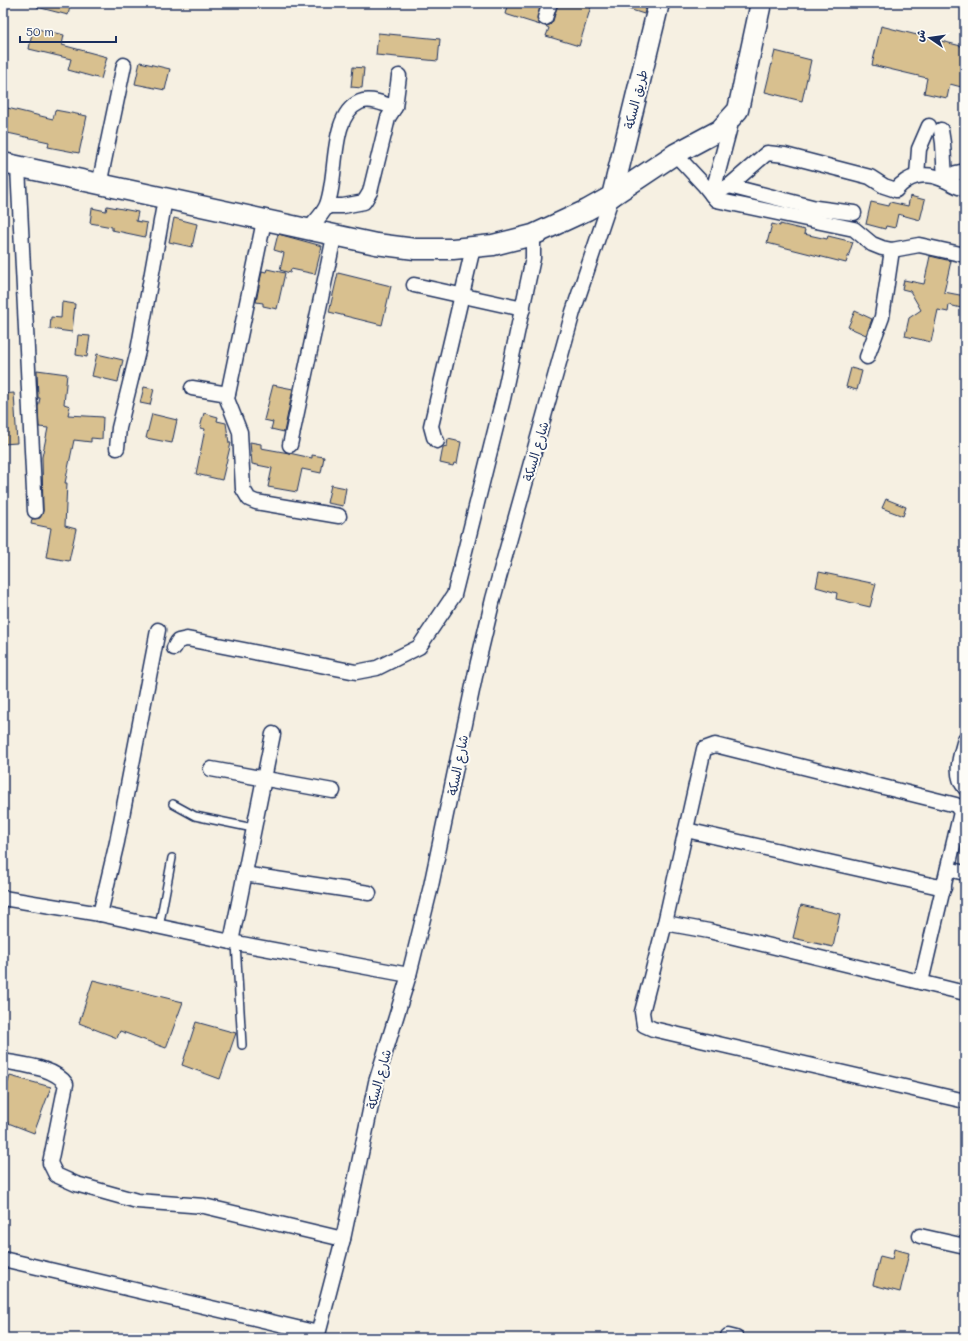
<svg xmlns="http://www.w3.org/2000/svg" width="968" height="1341" viewBox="0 0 968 1341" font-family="Mali,'Playpen Sans Arabic',sans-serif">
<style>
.building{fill:#d8c08f;stroke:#1b2f5e}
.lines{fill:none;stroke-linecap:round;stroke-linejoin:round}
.lane-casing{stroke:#1b2f5e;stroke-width:10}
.street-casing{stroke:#1b2f5e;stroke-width:17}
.secondary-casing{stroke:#1b2f5e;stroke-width:23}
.lane{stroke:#fdfcf7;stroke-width:7}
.street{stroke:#fdfcf7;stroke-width:14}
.secondary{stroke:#fdfcf7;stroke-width:20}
.labels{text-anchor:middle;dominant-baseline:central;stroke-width:4;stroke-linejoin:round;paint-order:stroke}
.street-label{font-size:13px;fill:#1b2f5e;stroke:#fdfcf7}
</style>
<rect width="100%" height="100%" fill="#f6f0e2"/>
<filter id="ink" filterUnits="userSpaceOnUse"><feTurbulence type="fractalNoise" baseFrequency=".025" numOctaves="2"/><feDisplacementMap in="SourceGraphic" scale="8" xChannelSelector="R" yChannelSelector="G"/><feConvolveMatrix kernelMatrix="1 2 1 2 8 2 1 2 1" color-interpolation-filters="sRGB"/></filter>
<g filter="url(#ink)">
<!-- building -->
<g class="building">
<polygon points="37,3 71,3 68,15 37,7"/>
<polygon points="508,3 541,3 537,19 540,25 505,14"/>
<polygon points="558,3 592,3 579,46 546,36 549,28 545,26 550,25 553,21"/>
<polygon points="617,3 647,3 644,14 616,5"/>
<polygon points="881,26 965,47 965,88 950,84 947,98 924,93 927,78 872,65"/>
<polygon points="33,28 64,35 62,45 107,57 101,79 68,70 71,59 29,49"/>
<polygon points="378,33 440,39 438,61 376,55"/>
<polygon points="775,51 811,60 802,101 765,92"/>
<polygon points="140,62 170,69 165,90 135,84"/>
<polygon points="353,67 364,68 362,88 351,87"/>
<polygon points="3,107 53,119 55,110 87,116 79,153 48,147 49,142 3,132"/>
<polygon points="910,196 925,200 920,220 898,214 895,228 886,226 885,229 866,224 871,202 889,206 890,202 908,206"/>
<polygon points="107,206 138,212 136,221 147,223 145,237 112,230 112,227 90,223 92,208 106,211"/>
<polygon points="174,218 197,224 192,247 169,242"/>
<polygon points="772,224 780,226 780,224 805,230 804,234 827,239 828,236 853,242 846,263 767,243"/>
<polygon points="278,234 322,246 315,274 291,269 290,273 280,270 284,253 274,250"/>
<polygon points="930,256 951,261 944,292 965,296 965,309 949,305 948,312 938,310 931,342 905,336 909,318 921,310 910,291 902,289 904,280 924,284"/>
<polygon points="267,269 285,273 277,309 263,306 263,303 256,302 262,271 266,272"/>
<polygon points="338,273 391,286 382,325 329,312"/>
<polygon points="62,302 75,304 72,332 50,329 51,317 61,318"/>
<polygon points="855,311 872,319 866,335 848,327"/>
<polygon points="78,335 90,336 87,357 76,355"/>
<polygon points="97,354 123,360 118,382 92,376"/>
<polygon points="851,368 862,371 857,390 846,387"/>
<polygon points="37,370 67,374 64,404 70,406 68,415 103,417 102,439 91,438 91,442 74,440 65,483 67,483 65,526 76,529 69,561 46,557 51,528 31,524 32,519 40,518 43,511 42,457 48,428 39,427 38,407 40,398 38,398"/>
<polygon points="273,385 293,389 284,432 271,429 273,422 264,420"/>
<polygon points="144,387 154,389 150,405 140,403"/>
<polygon points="14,393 17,443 3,444 3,394"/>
<polygon points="204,413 218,417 217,421 226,423 229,443 231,443 222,480 196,474 205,429 200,428"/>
<polygon points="152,414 177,420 172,443 146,438"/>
<polygon points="448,439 461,442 457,464 454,463 453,466 440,463 443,447 447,446"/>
<polygon points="250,442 261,444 261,448 289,453 312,458 312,455 324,457 321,473 302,469 297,492 268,487 272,468 252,464"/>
<polygon points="331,485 346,488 343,506 327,503"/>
<polygon points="886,499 906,507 903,516 882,508"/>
<polygon points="819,572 876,584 870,607 836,599 837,593 816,587"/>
<polygon points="801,905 840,914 833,947 793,938"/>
<polygon points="93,980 183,1002 166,1048 120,1031 117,1038 79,1023"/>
<polygon points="196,1022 236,1033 220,1079 182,1065"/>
<polygon points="10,1076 51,1087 34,1133 3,1121 3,1097"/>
<polygon points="894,1249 909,1253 900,1292 873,1285 880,1256 892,1259"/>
</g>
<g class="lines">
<!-- lane casing -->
<g class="lane-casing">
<g id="lane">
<polyline points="173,804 195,816 253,828"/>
<polyline points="159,927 172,858"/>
<polyline points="236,943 242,1045"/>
</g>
</g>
<!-- street casing -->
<g class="street-casing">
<g id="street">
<polyline points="545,18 550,3"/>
<polyline points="941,130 943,143 945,180"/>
<polyline points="675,154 704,185 716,200 854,229 872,244 882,248 892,250 919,245 965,255"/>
<polyline points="18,167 35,511"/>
<polyline points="917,175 919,149 929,126"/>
<polyline points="945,180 956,173 965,171"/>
<polyline points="99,185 124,65"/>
<polyline points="729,186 816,208 854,213"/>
<path d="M712 195 729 186 767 153 785 155 870 177 884 186 896 190C907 176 925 171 942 179 950 182 956 187 965 189"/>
<polyline points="712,195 732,119"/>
<polyline points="327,206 343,206 364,202 370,192 388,118 395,107 399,76"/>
<polyline points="264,221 228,394 227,399 240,432 243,489 249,499 256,502 339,516"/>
<path d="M307 231C314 223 322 215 326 207 339 179 328 116 360 102 371 97 384 105 395 107"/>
<polyline points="414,285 523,309"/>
<polyline points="867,357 882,317 892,250"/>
<polyline points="192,388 228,394"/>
<polyline points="437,441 434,437 431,426 473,248"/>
<polyline points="290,445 334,237"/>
<polyline points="117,448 119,428 138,351 165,199"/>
<polyline points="174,648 178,641 187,639 356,672 377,668 419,647 454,595 503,399 533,258 533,235"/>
<path d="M965 739C961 755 953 773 965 788"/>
<polyline points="211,769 333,791"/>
<polyline points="686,830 944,888"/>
<polyline points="948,869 965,873"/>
<polyline points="244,874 369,893"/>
<polyline points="3,898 100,914 231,942 409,975"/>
<polyline points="100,914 117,842 158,630"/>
<polyline points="665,923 709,931 965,993"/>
<polyline points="231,942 273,734"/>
<polyline points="921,982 961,812 956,805 715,745 704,749 665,923 642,1012 644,1025 653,1029 965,1101"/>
<path d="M3 1061C23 1065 54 1067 66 1084L50 1163 56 1175 76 1184 137 1201 204 1206 343 1239"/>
<polyline points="920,1236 965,1246"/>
<polyline points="3,1259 318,1333"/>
<polyline points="728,1336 736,1338"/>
<polyline points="317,1338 343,1239 376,1082 409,975 431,886 478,662 493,599 573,312 612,196"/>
</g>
</g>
<!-- secondary casing -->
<g class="secondary-casing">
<g id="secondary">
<polyline points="3,163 376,244 415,249 453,249 493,245 533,235 587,210 612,196 675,154 720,130 738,110 761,3"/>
<polyline points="612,196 659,3"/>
</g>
</g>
<!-- lane -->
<use href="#lane" class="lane"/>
<!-- street -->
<use href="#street" class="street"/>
<!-- secondary -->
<use href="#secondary" class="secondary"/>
</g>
</g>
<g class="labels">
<!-- street labels -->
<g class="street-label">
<text transform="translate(635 99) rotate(-76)">طريق السكة</text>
<text transform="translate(535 451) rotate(-74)">شارع السكة</text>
<text transform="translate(457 765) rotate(-79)">شارع السكة</text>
<text transform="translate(378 1079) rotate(-75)">شارع السكة</text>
</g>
</g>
<!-- margin -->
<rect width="968" height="1341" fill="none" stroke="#fdfcf7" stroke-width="16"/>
<rect x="8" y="8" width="952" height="1325" fill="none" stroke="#1b2f5e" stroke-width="1.5" filter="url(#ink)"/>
<!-- north arrow -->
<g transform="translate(930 38) rotate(283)" stroke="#fdfcf7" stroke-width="3" paint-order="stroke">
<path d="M0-3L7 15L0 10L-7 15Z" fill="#1b2f5e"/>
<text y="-6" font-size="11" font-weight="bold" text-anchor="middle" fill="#1b2f5e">ش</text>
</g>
<!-- scale -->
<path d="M20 36v6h96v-6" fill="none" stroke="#1b2f5e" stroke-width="2"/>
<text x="26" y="36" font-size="12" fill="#1b2f5e" stroke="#fdfcf7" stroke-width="3" paint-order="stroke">50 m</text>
</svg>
